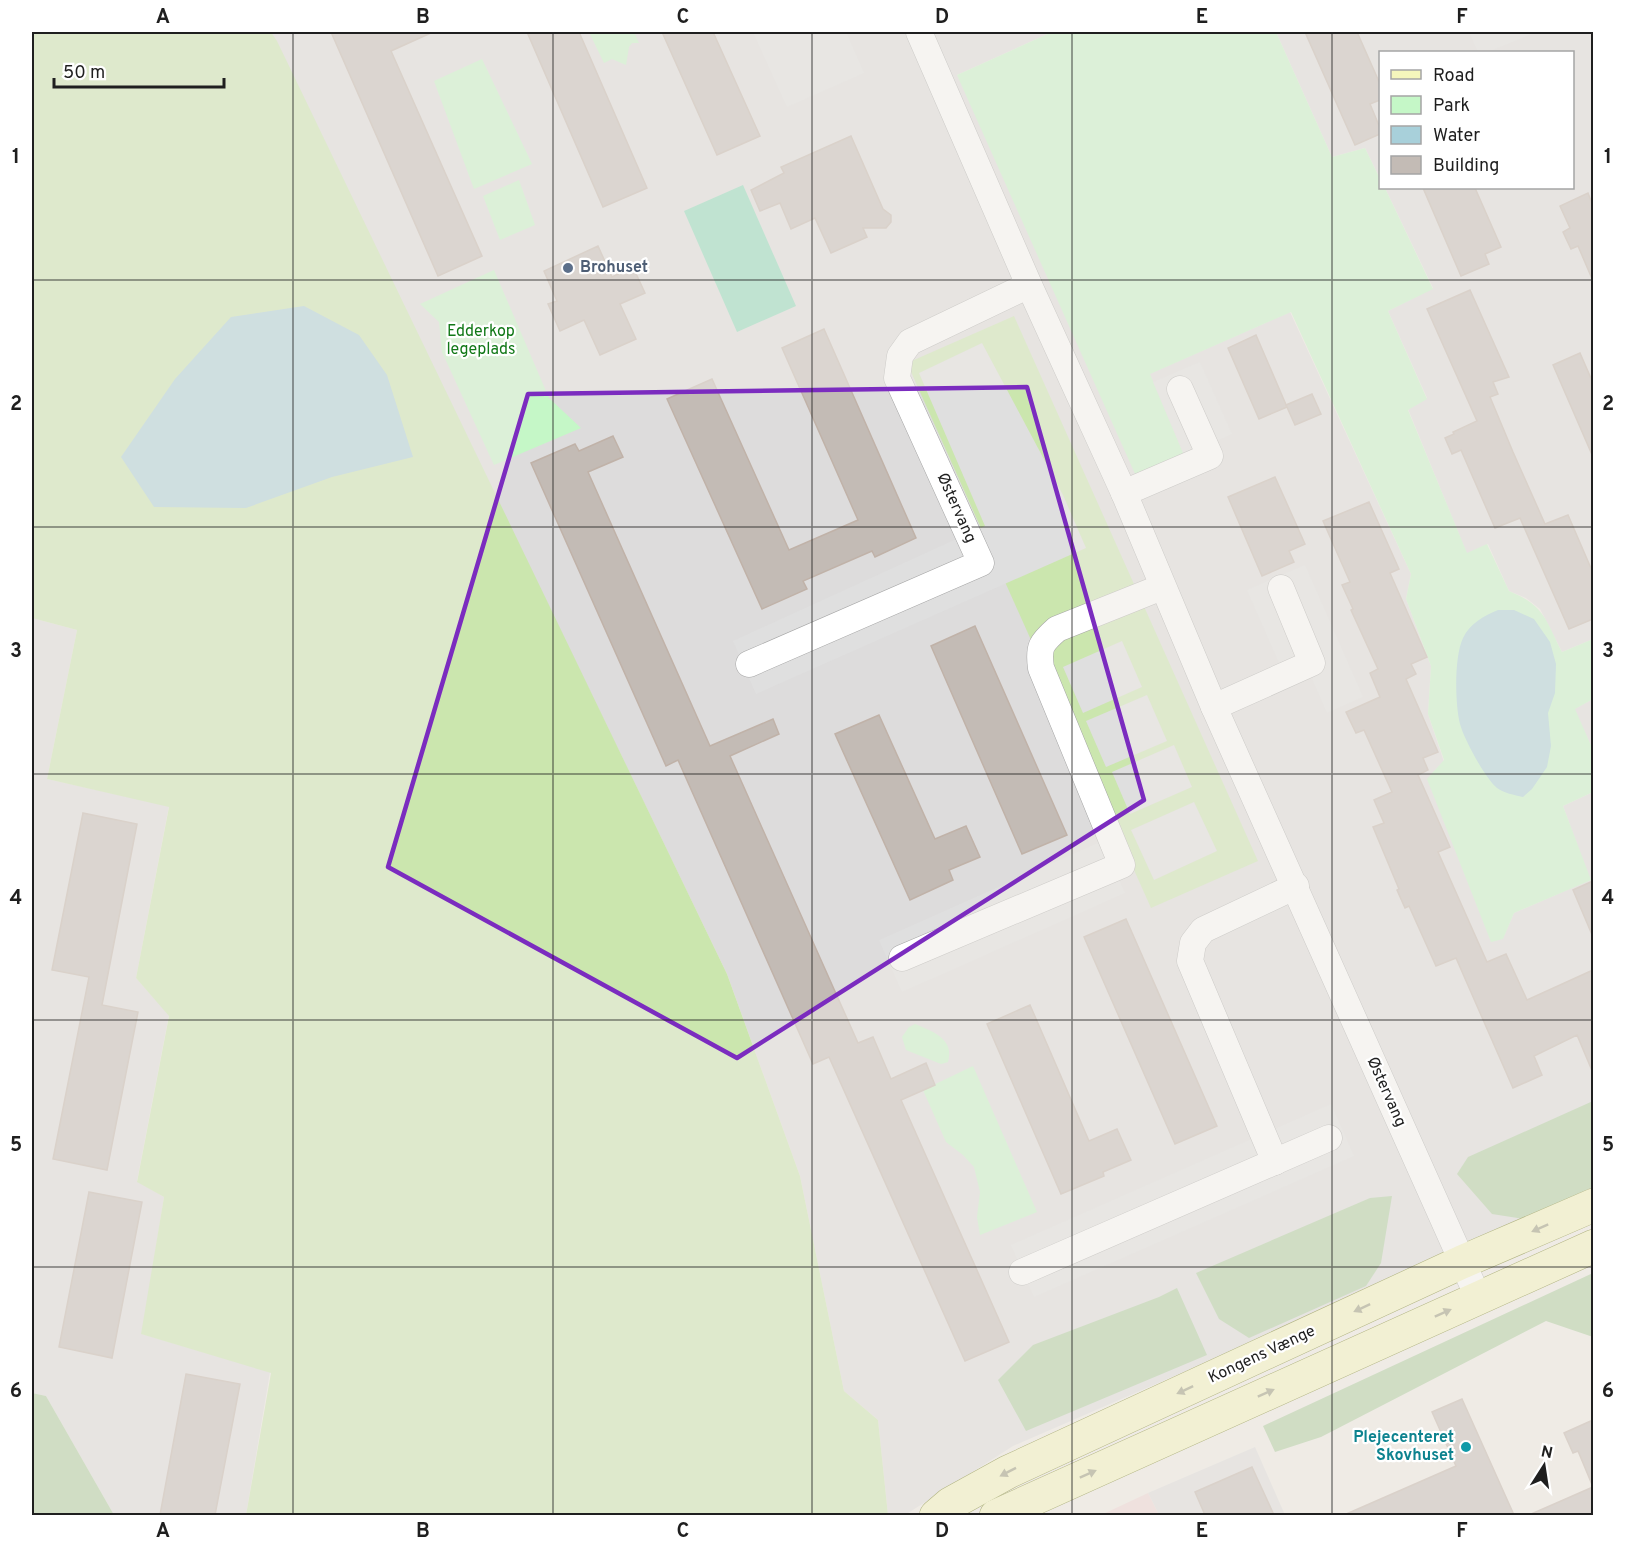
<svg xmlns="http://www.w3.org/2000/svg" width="1625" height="1547" viewBox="0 0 1625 1547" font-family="Overpass,sans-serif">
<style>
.residential{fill:#dddcdc}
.commercial{fill:#efd6d5}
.grass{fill:#cbe6ae}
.forest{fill:#abcc9c}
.park{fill:#c5f7c7}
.pitch{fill:#87dab8}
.parking{fill:#dfdfdf}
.water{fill:#a8d0da}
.building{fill:#c3bbb5;stroke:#c0b2a8;stroke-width:1.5}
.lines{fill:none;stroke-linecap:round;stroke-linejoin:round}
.street-casing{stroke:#a6a6a6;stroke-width:27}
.secondary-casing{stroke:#68710a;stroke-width:34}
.street{stroke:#fff;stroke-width:26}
.secondary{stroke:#f5f6bc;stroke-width:33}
.oneway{fill:#959575}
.marked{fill:none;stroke:#7b2cbf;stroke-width:4.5;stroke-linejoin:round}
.grid{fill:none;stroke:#1f1f1f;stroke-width:1.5;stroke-opacity:0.55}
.service-dot{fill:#5c6f8a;stroke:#fff;stroke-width:2}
.culture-dot{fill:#0f9aa8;stroke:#fff;stroke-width:2}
.labels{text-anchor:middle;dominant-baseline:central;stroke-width:4.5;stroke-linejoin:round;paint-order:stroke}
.service-label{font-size:16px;font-weight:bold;fill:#4e5e75;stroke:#fff;text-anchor:start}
.park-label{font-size:16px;fill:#117817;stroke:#fff}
.street-label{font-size:16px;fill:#1f1f1f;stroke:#fff}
.culture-label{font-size:16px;font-weight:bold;fill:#0d838f;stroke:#fff;text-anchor:end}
.neatline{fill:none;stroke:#1f1f1f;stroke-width:2}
.grid-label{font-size:20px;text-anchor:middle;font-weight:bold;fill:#1f1f1f}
</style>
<rect width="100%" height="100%" fill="#efebe5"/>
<!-- residential -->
<g class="residential">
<polygon points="271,32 1052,32 957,75 1184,455 1149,374 1290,312 1411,574 1406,599 1431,666 1428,714 1503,938 1514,913 1590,880 1563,806 1593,792 1593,1194 1013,1446 905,1515 888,1515 878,1420 844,1391 800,1176 727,974"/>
<polygon points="1276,32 1593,32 1593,639 1562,652 1540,609 1526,598 1509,591 1488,544 1467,554 1408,409 1427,398 1388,311 1433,288 1385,188 1572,188 1572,52 1380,52 1380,179 1365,148 1332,157"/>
<polygon points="32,618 77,630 47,779 169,806 136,978 169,1015 137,1181 164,1197 142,1334 270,1372 246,1515 114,1515 46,1396 32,1393"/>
<polygon points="1593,699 1593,750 1574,709"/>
<polygon points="1255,1447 1285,1515 1159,1515 1148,1493"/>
</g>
<!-- commercial -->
<polygon class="commercial" points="1148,1493 1159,1515 1101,1515"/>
<!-- grass -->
<g class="grass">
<polygon points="32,32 271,32 277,41 727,974 800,1176 844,1391 878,1420 888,1515 246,1515 271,1373 141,1334 164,1197 137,1182 169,1016 136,978 169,807 47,779 77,630 32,618"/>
<polygon points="1014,316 1258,861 1151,908 907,363"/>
</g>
<!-- forest -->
<g class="forest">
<polygon points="1593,1101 1593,1187 1524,1219 1492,1214 1457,1174 1468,1157"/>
<polygon points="1392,1196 1381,1263 1366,1286 1249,1338 1219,1319 1196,1273 1370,1198"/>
<polygon points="1593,1273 1593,1337 1546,1321 1321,1437 1275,1452 1263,1426"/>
<polygon points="1177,1288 1207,1355 1026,1431 998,1380 1033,1345 1159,1297"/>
<polygon points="32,1393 46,1396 114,1515 32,1515"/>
</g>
<!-- park -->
<g class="park">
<polygon points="589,32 634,32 639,43 632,43 629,47 626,65 612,59 604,63"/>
<path d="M1052 32H1276L1332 157 1365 148 1380 179V188H1385L1433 289 1388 311 1427 399 1408 410 1467 553 1487 544 1509 591C1545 606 1545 619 1562 652L1593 639V699L1575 709 1593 750V792L1563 806 1591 880 1514 913 1503 939 1491 942 1427 779 1444 760 1428 714 1431 666 1406 599 1411 574 1291 312 1150 374 1184 455 1136 476 957 75Z"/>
<polygon points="482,59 532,164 474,189 434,81"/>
<polygon points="519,180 535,225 500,240 483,196"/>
<polygon points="494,270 549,398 581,428 494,465 442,352 439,322 420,304"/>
<path d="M915 1024C932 1031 955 1039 948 1062L941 1064 906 1050 902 1037 909 1027Z"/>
<polygon points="973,1066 1037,1212 980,1235 977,1217 980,1192 974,1167 963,1155 946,1142 923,1090"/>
</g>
<!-- pitch -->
<polygon class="pitch" points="743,185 796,306 737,332 684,211"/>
<!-- parking -->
<g class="parking">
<polygon points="753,32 846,32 864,73 787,107"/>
<polygon points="1469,32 1536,32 1488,52 1478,52"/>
<polygon points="982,343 1063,495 1086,548 756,694 733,641 985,526 919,373"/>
<polygon points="1200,362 1232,434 1184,455 1153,382"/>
<polygon points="1305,565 1363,697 1327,713 1310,674 1288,683 1247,590"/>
<polygon points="1122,641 1142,687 1083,713 1063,667"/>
<polygon points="1147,695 1167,741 1106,767 1086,721"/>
<polygon points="1174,745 1192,787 1130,814 1112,772"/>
<polygon points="1194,802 1217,851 1154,880 1131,830"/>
<polygon points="1102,841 1125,893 902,992 879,940"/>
<polygon points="1331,1104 1354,1156 1034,1297 1011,1245"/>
</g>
<!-- water -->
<g class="water">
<polygon points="304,306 359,335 387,375 413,457 332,477 246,508 154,507 121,457 175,379 231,317"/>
<path d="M1498 610H1514L1534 619 1550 642 1556 664 1555 693 1548 713 1551 746 1547 767 1532 789 1523 797C1514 795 1504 793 1497 788 1485 778 1464 739 1460 724 1455 704 1454 657 1463 638 1470 623 1484 616 1498 610Z"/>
</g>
<!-- building -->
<g class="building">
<polygon points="331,32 433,32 391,51 482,256 438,276"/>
<polygon points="527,32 579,32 647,188 603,207"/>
<polygon points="662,32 713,32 760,136 717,155"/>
<polygon points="1305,32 1357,32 1380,84 1380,100 1370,104 1380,128 1380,134 1355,145"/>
<polygon points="851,136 883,209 891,215 891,222 886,228 863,228 867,237 831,253 815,218 791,229 780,203 760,211 751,190 784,173 781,167"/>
<polygon points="1423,188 1475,188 1501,247 1485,254 1489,264 1461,276"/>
<polygon points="1588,193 1593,206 1593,281 1578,246 1571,249 1563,232 1570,228 1560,206"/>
<polygon points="598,246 612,277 633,267 645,293 620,304 636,339 600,355 584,320 560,331 548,304 557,301 544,271"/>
<polygon points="1470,290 1509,377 1493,382 1498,394 1490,397 1513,452 1545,524 1568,515 1593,573 1593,619 1569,629 1520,518 1495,528 1461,450 1452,454 1445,438 1454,434 1453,432 1477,421 1427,309"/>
<polygon points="824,329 916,538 875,557 872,551 803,581 807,589 762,609 667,399 712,379 789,550 858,520 782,348"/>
<polygon points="1256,335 1287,407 1259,419 1228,348"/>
<polygon points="1580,353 1593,383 1593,457 1553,365"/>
<polygon points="1312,394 1321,414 1295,425 1286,405"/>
<polygon points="613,436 623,457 588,472 710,746 773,719 779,734 730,756 858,1043 873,1037 891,1079 926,1063 935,1085 901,1100 1009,1342 965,1361 829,1057 813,1064 678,760 666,766 531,463 575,444 579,451"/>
<polygon points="1275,477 1305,544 1289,551 1294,562 1262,576 1228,497"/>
<polygon points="1369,502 1399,569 1390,573 1427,657 1411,664 1416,674 1406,679 1438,752 1423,758 1428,770 1418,775 1450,847 1438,852 1487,962 1506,954 1527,1000 1593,970 1593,1073 1577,1035 1534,1056 1542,1075 1513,1088 1456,958 1436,966 1409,906 1405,908 1397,890 1399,889 1373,827 1384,823 1374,800 1392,792 1364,730 1356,733 1346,712 1380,697 1370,673 1378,669 1351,610 1353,609 1342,585 1350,582 1323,521"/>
<polygon points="975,626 1067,835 1022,854 931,646"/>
<polygon points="879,715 935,839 966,826 980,857 949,870 953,880 910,900 835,734"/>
<polygon points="83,813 137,824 102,1005 138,1012 107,1170 53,1159 89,977 52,970"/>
<polygon points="1593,881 1593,937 1573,890"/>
<polygon points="1126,919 1217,1126 1175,1144 1084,937"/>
<polygon points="1030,1005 1089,1141 1117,1129 1131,1160 1103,1172 1104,1176 1061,1194 987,1024"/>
<polygon points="89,1192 142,1202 112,1358 59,1347"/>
<polygon points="186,1374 240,1384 215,1515 160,1515"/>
<polygon points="1462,1399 1514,1515 1344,1515 1456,1466 1432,1412"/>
<polygon points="1593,1420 1593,1487 1578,1451 1573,1453 1564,1433"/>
<polygon points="1252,1467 1274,1515 1205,1515 1195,1492"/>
<polygon points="1593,1487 1593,1515 1529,1515"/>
</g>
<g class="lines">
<!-- street casing -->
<g class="street-casing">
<g id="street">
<polyline points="919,32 1029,285 1124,493 1214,707 1478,1297"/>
<polyline points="1124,493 1210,456 1180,389"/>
<polyline points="749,664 981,563 897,378 900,356 910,342 1029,285"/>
<polyline points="1214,707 1312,663 1281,588"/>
<path d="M902 958 1122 865 1041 668C1038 647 1041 643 1057 629L1162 587"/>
<polyline points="1275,1162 1190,961 1193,943 1203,930 1296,886"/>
<polyline points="1022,1272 1329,1138"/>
</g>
</g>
<!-- secondary casing -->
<g class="secondary-casing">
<g id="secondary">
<polyline points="936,1516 950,1504 1008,1472 1462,1262 1594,1205"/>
<polyline points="996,1516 1594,1246"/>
</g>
</g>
<!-- street -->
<use href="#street" class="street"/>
<!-- secondary -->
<use href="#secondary" class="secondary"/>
</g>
<!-- one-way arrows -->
<defs><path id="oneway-solid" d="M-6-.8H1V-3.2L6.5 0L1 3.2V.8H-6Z" transform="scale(1.5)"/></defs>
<g class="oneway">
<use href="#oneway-solid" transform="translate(1540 1228) rotate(156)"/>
<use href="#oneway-solid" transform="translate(1362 1308) rotate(155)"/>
<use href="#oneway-solid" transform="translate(1443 1313) rotate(-24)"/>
<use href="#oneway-solid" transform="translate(1185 1390) rotate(155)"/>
<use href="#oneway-solid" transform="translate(1266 1393) rotate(-24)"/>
<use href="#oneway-solid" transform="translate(1008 1472) rotate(153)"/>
<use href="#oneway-solid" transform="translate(1088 1474) rotate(-24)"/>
</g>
<!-- marked area -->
<path d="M0 0H1625V1547H0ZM1027 387 1144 800 737 1058 388 867 528 394Z" fill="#efebe5" fill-opacity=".55" fill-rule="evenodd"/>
<path class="marked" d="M1027 387 1144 800 737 1058 388 867 528 394Z"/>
<!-- grid -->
<path class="grid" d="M293 32V1516M553 32V1516M812 32V1516M1072 32V1516M1332 32V1516M32 280H1594M32 527H1594M32 774H1594M32 1020H1594M32 1267H1594"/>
<!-- markers -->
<circle class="service-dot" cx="568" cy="268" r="6"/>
<circle class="culture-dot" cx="1466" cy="1447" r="6"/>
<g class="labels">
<!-- service labels -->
<g class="service-label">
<text x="580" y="268">Brohuset</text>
</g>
<!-- park labels -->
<g class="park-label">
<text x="481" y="332">Edderkop<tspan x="481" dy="18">legeplads</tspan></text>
</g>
<!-- street labels -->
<g class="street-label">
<text transform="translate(956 508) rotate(66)">Østervang</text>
<text transform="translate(1386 1092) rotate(66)">Østervang</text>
<text transform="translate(1262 1355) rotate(-25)">Kongens Vænge</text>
</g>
<!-- culture labels -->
<g class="culture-label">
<text x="1454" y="1438">Plejecenteret<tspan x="1454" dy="18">Skovhuset</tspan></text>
</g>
</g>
<!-- border -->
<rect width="1625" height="1547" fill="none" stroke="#ffffff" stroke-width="66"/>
<!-- legend -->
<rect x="1379" y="51" width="195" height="138" fill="#ffffff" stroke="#a5a5a5" stroke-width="1.5"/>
<rect x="1391" y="70" width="30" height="9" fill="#f5f6bc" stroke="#a5a5a5" stroke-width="1.5"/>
<text x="1433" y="81" font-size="18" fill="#1f1f1f">Road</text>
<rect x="1391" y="96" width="30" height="18" fill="#c5f7c7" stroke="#a5a5a5" stroke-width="1.5"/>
<text x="1433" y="111" font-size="18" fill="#1f1f1f">Park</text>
<rect x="1391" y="126" width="30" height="18" fill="#a8d0da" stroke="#a5a5a5" stroke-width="1.5"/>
<text x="1433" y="141" font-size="18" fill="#1f1f1f">Water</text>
<rect x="1391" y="156" width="30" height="18" fill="#c3bbb5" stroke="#a5a5a5" stroke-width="1.5"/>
<text x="1433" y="171" font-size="18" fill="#1f1f1f">Building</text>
<!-- north arrow -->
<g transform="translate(1544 1466) rotate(12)" stroke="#ffffff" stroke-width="4.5" paint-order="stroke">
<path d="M0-4.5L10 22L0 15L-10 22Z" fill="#1f1f1f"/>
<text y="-9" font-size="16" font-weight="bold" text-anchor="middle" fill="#1f1f1f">N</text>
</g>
<!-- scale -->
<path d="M54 78v9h170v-9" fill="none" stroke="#1f1f1f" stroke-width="3"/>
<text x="63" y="78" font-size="18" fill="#1f1f1f" stroke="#ffffff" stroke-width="4.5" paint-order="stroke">50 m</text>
<rect x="33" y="33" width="1559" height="1481" class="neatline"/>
<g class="grid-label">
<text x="163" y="23">A</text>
<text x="423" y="23">B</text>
<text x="683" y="23">C</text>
<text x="942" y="23">D</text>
<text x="1202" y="23">E</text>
<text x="1462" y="23">F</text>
<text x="16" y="163">1</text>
<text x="1608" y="163">1</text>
<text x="16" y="410">2</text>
<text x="1608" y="410">2</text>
<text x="16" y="657">3</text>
<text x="1608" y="657">3</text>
<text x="16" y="904">4</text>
<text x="1608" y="904">4</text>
<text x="16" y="1151">5</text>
<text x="1608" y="1151">5</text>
<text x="16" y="1397">6</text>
<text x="1608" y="1397">6</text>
<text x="163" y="1537">A</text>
<text x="423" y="1537">B</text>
<text x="683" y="1537">C</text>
<text x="942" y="1537">D</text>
<text x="1202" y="1537">E</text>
<text x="1462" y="1537">F</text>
</g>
</svg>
